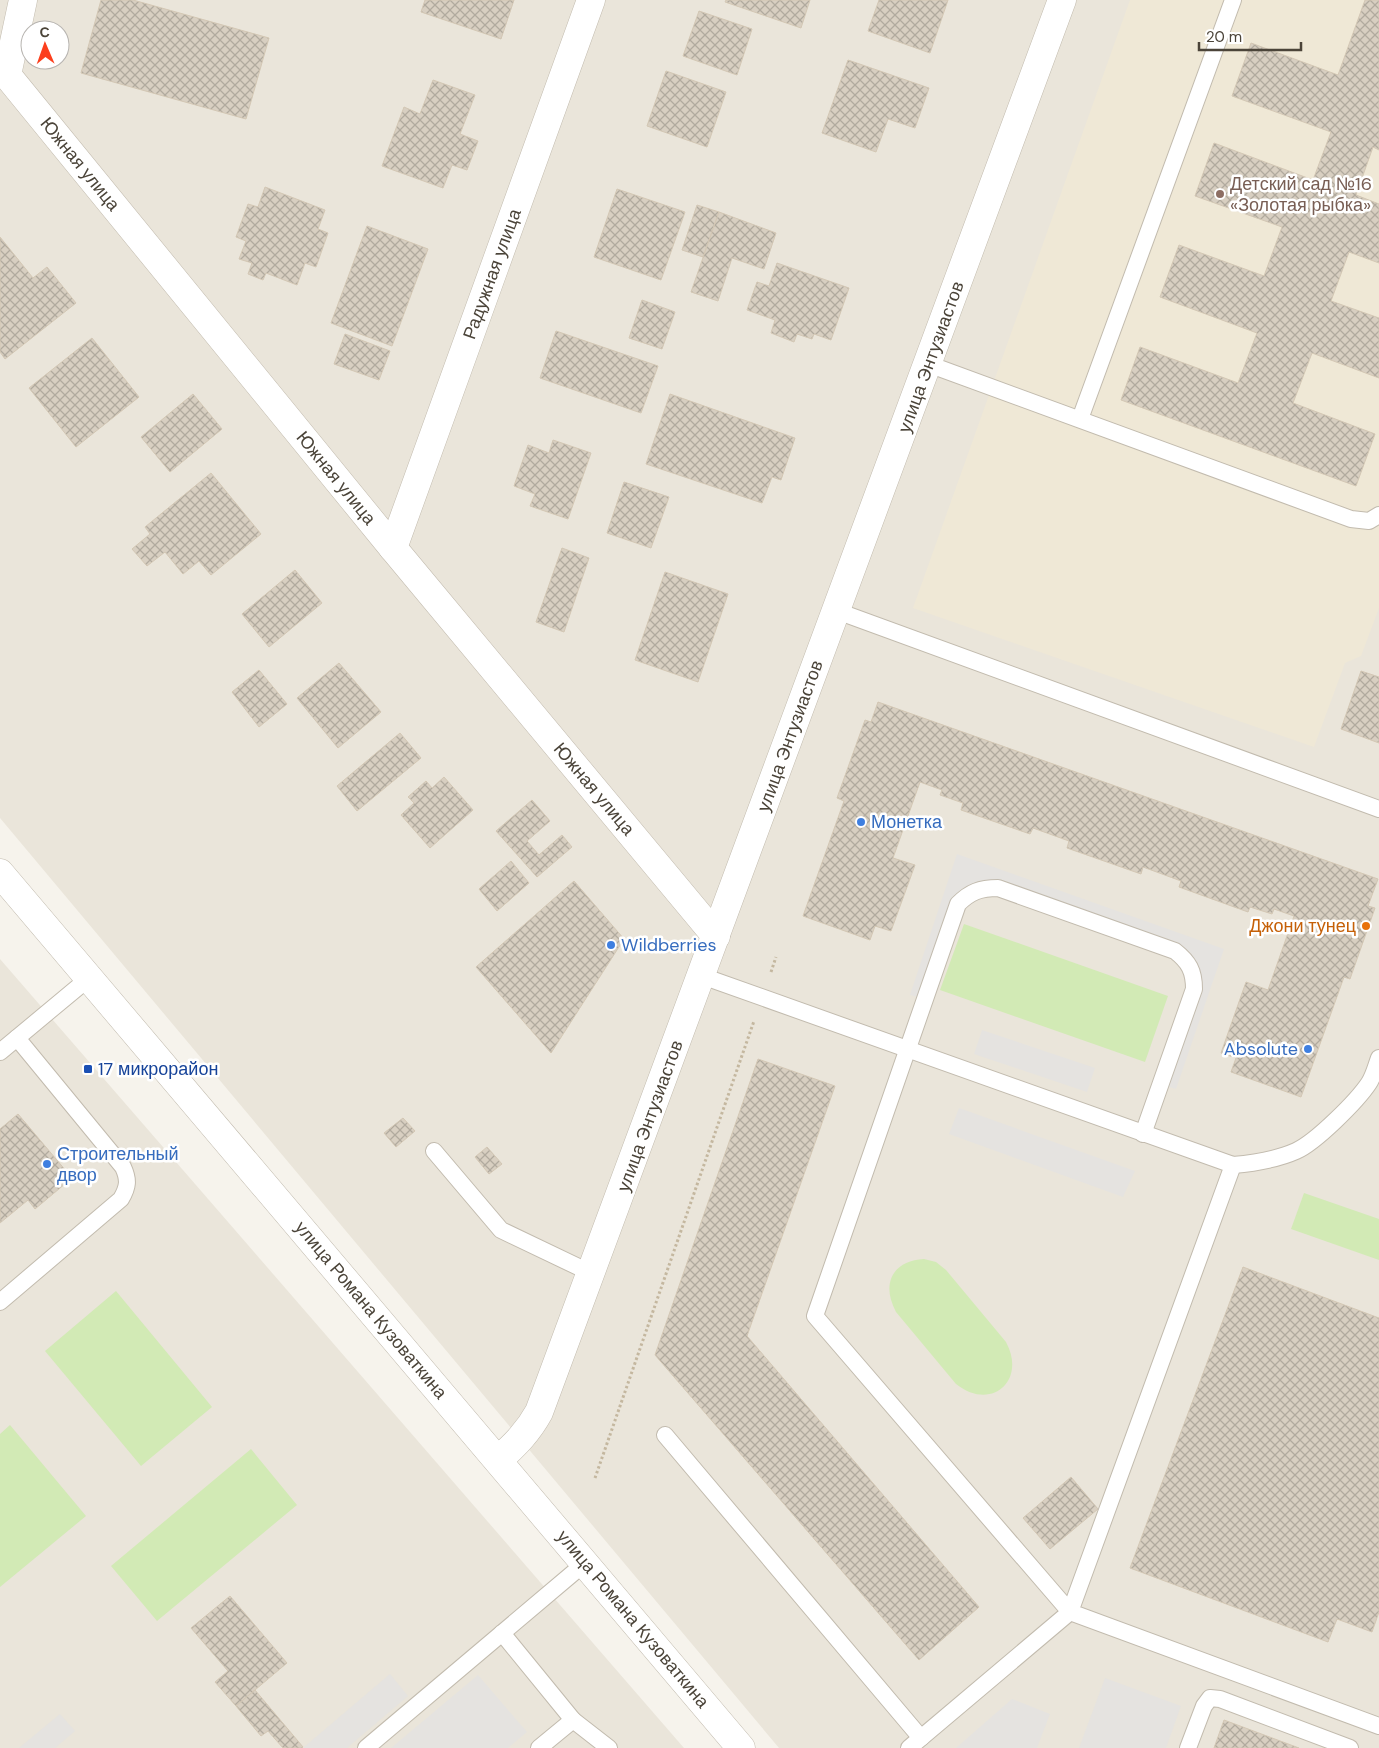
<svg xmlns="http://www.w3.org/2000/svg" width="1379" height="1748" viewBox="0 0 1379 1748" font-family="'DM Sans',sans-serif">
<style>
.residential{fill:#eae5da;fill-rule:evenodd}
.education{fill:#efe8d6}
.park{fill:#d2eab5}
.parking{fill:#e5e3e0}
.building{fill:url(#building-cross-hatch);stroke:#d3c7b4}
.lines{fill:none;stroke-linecap:round;stroke-linejoin:round}
.service-casing{stroke:#c2bbae;stroke-width:18}
.minor-casing{stroke:#c2bbae;stroke-width:29}
.path{stroke:#c4b79f;stroke-width:3;stroke-dasharray:2.5 2.5;stroke-linecap:butt}
.service{stroke:#fff;stroke-width:16}
.minor{stroke:#fff;stroke-width:28}
.education-dot{fill:#8d6e63;stroke:#fff;stroke-width:2}
.shop-dot{fill:#3f7fe0;stroke:#fff;stroke-width:2}
.food-dot{fill:#e8710a;stroke:#fff;stroke-width:2}
.transit-dot{fill:#1a4fb4;stroke:#fff;stroke-width:2}
.labels{text-anchor:middle;dominant-baseline:central;stroke-width:5;stroke-linejoin:round;paint-order:stroke}
.street-label{font-size:18px;fill:#4b4439;stroke:#fff}
.education-label{font-size:18px;fill:#785e54;stroke:#fff;text-anchor:start}
.shop-label{font-size:18px;fill:#366cbe;stroke:#fff;text-anchor:start}
.food-label{font-size:18px;fill:#c56008;stroke:#fff;text-anchor:end}
.transit-label{font-size:18px;fill:#164399;stroke:#fff;text-anchor:start}
</style>
<defs>
<pattern id="building-cross-hatch" width="8" height="8" patternUnits="userSpaceOnUse" patternTransform="scale(1.25)"><rect width="8" height="8" fill="#d8cfc1"/><path d="M0 0l8 8M0 8l8-8" fill="none" stroke="#b1aa9e"/></pattern>
</defs>
<rect width="100%" height="100%" fill="#f6f3ec"/>
<!-- residential -->
<g class="residential">
<path d="M0 0H1379V1748H779L0 818ZM30 30H60V60H30Z"/>
<polygon points="0,959 684,1748 0,1748"/>
</g>
<!-- education -->
<polygon class="education" points="1130,0 1379,0 1379,608 1361,656 1345,663 1314,747 913,608"/>
<!-- park -->
<g class="park">
<polygon points="964,924 1168,996 1145,1062 940,990"/>
<polygon points="1304,1193 1379,1219 1379,1260 1291,1229"/>
<path d="M924 1259 936 1262 946 1270 1006 1342C1027 1381 991 1412 956 1384L896 1312C881 1284 892 1261 924 1259Z"/>
<polygon points="116,1291 212,1407 141,1466 45,1351"/>
<polygon points="10,1425 86,1516 0,1587 0,1434"/>
<polygon points="251,1449 297,1505 157,1621 111,1566"/>
</g>
<!-- parking -->
<g class="parking">
<polygon points="957,854 1224,949 1176,1089 1166,1086 1198,989 1190,959 997,883 968,890 918,997 910,995"/>
<polygon points="982,1030 1095,1068 1087,1092 974,1054"/>
<polygon points="959,1108 1135,1171 1123,1197 949,1134"/>
<polygon points="390,1674 408,1696 347,1748 303,1748"/>
<polygon points="478,1675 527,1732 508,1748 391,1748"/>
<polygon points="1105,1678 1181,1706 1166,1748 1079,1748"/>
<polygon points="1012,1699 1050,1714 1037,1748 956,1748"/>
<polygon points="60,1714 75,1731 55,1748 19,1748"/>
</g>
<!-- building -->
<g class="building">
<polygon points="101,0 133,0 269,38 246,119 81,73"/>
<polygon points="425,0 514,0 501,39 421,12"/>
<polygon points="726,0 810,0 801,28 725,2"/>
<polygon points="879,0 948,0 930,53 868,31"/>
<polygon points="1365,0 1379,0 1379,150 1373,147 1356,195 1379,204 1379,263 1349,252 1331,301 1379,318 1379,378 1312,353 1293,403 1375,434 1356,486 1121,400 1140,347 1238,383 1257,333 1160,297 1179,245 1264,276 1282,227 1195,196 1214,143 1313,180 1331,132 1232,96 1251,43 1338,75"/>
<polygon points="699,11 752,29 737,75 683,56"/>
<polygon points="848,60 929,88 915,128 888,119 876,152 822,133"/>
<polygon points="666,71 726,92 707,147 647,126"/>
<polygon points="433,80 475,95 460,134 478,141 467,170 452,165 443,188 382,166 404,107 420,114"/>
<polygon points="265,187 325,210 318,229 328,233 316,267 305,263 297,285 266,273 263,280 248,274 252,263 239,259 246,241 236,237 248,204 258,207"/>
<polygon points="617,189 685,212 661,280 594,257"/>
<polygon points="697,205 719,212 703,257 682,250"/>
<polygon points="719,212 776,233 764,269 732,258 718,301 691,292"/>
<polygon points="367,226 428,249 392,346 331,323"/>
<polygon points="0,237 33,278 47,267 76,303 5,359 0,352"/>
<polygon points="777,263 849,288 831,340 814,334 812,339 797,334 794,342 771,333 775,320 747,310 757,282 769,286"/>
<polygon points="642,300 675,312 662,349 629,338"/>
<polygon points="556,331 658,366 641,413 540,378"/>
<polygon points="345,334 390,351 379,380 334,364"/>
<polygon points="92,338 139,397 76,447 29,388"/>
<polygon points="193,394 222,429 170,472 141,437"/>
<polygon points="670,394 795,438 781,480 772,477 762,503 646,464"/>
<polygon points="553,440 591,453 568,519 530,506 535,494 514,486 528,445 549,453"/>
<polygon points="211,473 261,534 211,575 199,561 183,574 165,552 147,566 132,549 150,534 145,527"/>
<polygon points="624,482 669,497 651,548 607,533"/>
<polygon points="562,548 589,558 564,632 536,622"/>
<polygon points="295,570 322,603 269,647 242,614"/>
<polygon points="665,572 728,594 698,682 635,660"/>
<polygon points="339,663 381,712 338,748 297,698"/>
<polygon points="259,670 287,704 259,727 232,692"/>
<polygon points="1361,671 1379,677 1379,743 1341,729"/>
<polygon points="878,702 1378,879 1368,906 1375,908 1350,979 1344,977 1301,1097 1231,1072 1236,1058 1221,1053 1246,982 1268,990 1294,916 1274,909 1272,914 1250,907 1248,912 1179,887 1181,881 1143,867 1141,874 1067,848 1069,841 1033,828 1030,834 961,810 963,803 940,795 942,790 920,782 893,858 915,865 891,931 875,926 870,940 803,916 844,801 837,798 865,720 871,722"/>
<polygon points="400,733 421,758 357,811 337,786"/>
<polygon points="444,777 473,810 430,848 401,815 414,803 408,797 426,781 432,788"/>
<polygon points="532,800 550,821 527,841 539,855 562,835 572,847 537,877 496,831"/>
<polygon points="511,861 529,883 497,911 479,889"/>
<polygon points="574,881 624,939 551,1053 476,967"/>
<polygon points="758,1059 835,1086 747,1336 979,1607 919,1660 655,1355"/>
<polygon points="18,1114 72,1178 35,1209 28,1200 0,1223 0,1129"/>
<polygon points="403,1118 415,1131 396,1147 384,1133"/>
<polygon points="487,1147 502,1164 489,1174 475,1157"/>
<polygon points="1243,1267 1379,1318 1379,1612 1372,1632 1337,1619 1328,1642 1130,1568"/>
<polygon points="1071,1477 1098,1509 1050,1549 1023,1518"/>
<polygon points="230,1596 287,1663 236,1706 215,1682 228,1671 191,1628"/>
<polygon points="255,1690 303,1747 302,1748 283,1748 268,1731 261,1736 236,1706"/>
<polygon points="1224,1720 1299,1748 1214,1748"/>
</g>
<g class="lines">
<!-- service casing -->
<g class="service-casing">
<g id="service">
<polyline points="928,364 1351,519 1369,521 1379,515"/>
<polyline points="1080,419 1233,0"/>
<polyline points="837,611 1379,809"/>
<path d="M702 976 1233 1165C1255 1163 1276 1160 1296 1151 1316 1142 1357 1101 1369 1083 1374 1075 1376 1066 1379 1058"/>
<polyline points="0,1052 89,978"/>
<polyline points="434,1151 501,1230 591,1273"/>
<polyline points="1233,1165 1070,1612 1379,1726"/>
<path d="M0 1302 121 1199C128 1187 129 1180 123 1167L17 1038"/>
<polyline points="665,1435 921,1738"/>
<polyline points="502,1633 573,1720"/>
<polyline points="366,1748 585,1563"/>
<polyline points="539,1748 573,1720 609,1748"/>
<path d="M909 1748 1070 1612 815 1316 958 904C970 892 980 888 998 888L1175 951C1189 962 1194 971 1194 989L1143 1134"/>
<polyline points="1188,1748 1204,1706 1210,1698 1220,1699 1350,1748"/>
</g>
</g>
<!-- minor casing -->
<g class="minor-casing">
<g id="minor">
<polyline points="23,0 7,75 393,548 716,936"/>
<polyline points="393,548 591,0"/>
<polyline points="0,873 741,1748"/>
<path d="M498 1460C515 1445 528 1432 539 1412L1062 0"/>
</g>
</g>
<!-- path -->
<g class="path">
<polyline points="771,972 776,957"/>
<polyline points="595,1478 754,1021"/>
</g>
<!-- service -->
<use href="#service" class="service"/>
<!-- minor -->
<use href="#minor" class="minor"/>
</g>
<!-- markers -->
<circle class="education-dot" cx="1220" cy="194" r="5"/>
<g class="shop-dot">
<circle cx="861" cy="822" r="5"/>
<circle cx="611" cy="945" r="5"/>
<circle cx="1308" cy="1049" r="5"/>
<circle cx="47" cy="1164" r="5"/>
</g>
<circle class="food-dot" cx="1366" cy="926" r="5"/>
<rect class="transit-dot" x="83" y="1064" width="10" height="10" rx="2.5"/>
<g class="labels">
<!-- street labels -->
<g class="street-label">
<text transform="translate(80 164) rotate(51)">Южная улица</text>
<text transform="translate(492 274) rotate(-70)">Радужная улица</text>
<text transform="translate(931 357) rotate(-70)">улица Энтузиастов</text>
<text transform="translate(336 478) rotate(51)">Южная улица</text>
<text transform="translate(790 736) rotate(-70)">улица Энтузиастов</text>
<text transform="translate(594 789) rotate(50)">Южная улица</text>
<text transform="translate(650 1116) rotate(-70)">улица Энтузиастов</text>
<text transform="translate(371 1310) rotate(50)">улица Романа Кузоваткина</text>
<text transform="translate(633 1619) rotate(50)">улица Романа Кузоваткина</text>
</g>
<!-- education labels -->
<g class="education-label">
<text x="1230" y="184">Детский сад №16<tspan x="1230" dy="21">«Золотая рыбка»</tspan></text>
</g>
<!-- shop labels -->
<g class="shop-label">
<text x="871" y="822">Монетка</text>
<text x="621" y="945">Wildberries</text>
<text x="1298" y="1049" text-anchor="end">Absolute</text>
<text x="57" y="1154">Строительный<tspan x="57" dy="21">двор</tspan></text>
</g>
<!-- food labels -->
<g class="food-label">
<text x="1356" y="926">Джони тунец</text>
</g>
<!-- transit labels -->
<g class="transit-label">
<text x="98" y="1069">17 микрорайон</text>
</g>
</g>
<!-- north arrow -->
<g transform="translate(45 45) rotate(358)"><circle r="24" fill="#ffffff" stroke="#b7b4b0"/>
<path d="M0-4L9 19L0 12L-9 19Z" fill="#fc3f1d"/>
<text y="-8" font-size="14" font-weight="bold" text-anchor="middle" fill="#4b4439">С</text>
</g>
<!-- scale -->
<path d="M1199 42v8h102v-8" fill="none" stroke="#4b4439" stroke-width="2.5"/>
<text x="1206" y="42" font-size="15" fill="#4b4439" stroke="#ffffff" stroke-width="4" paint-order="stroke">20 m</text>
</svg>
